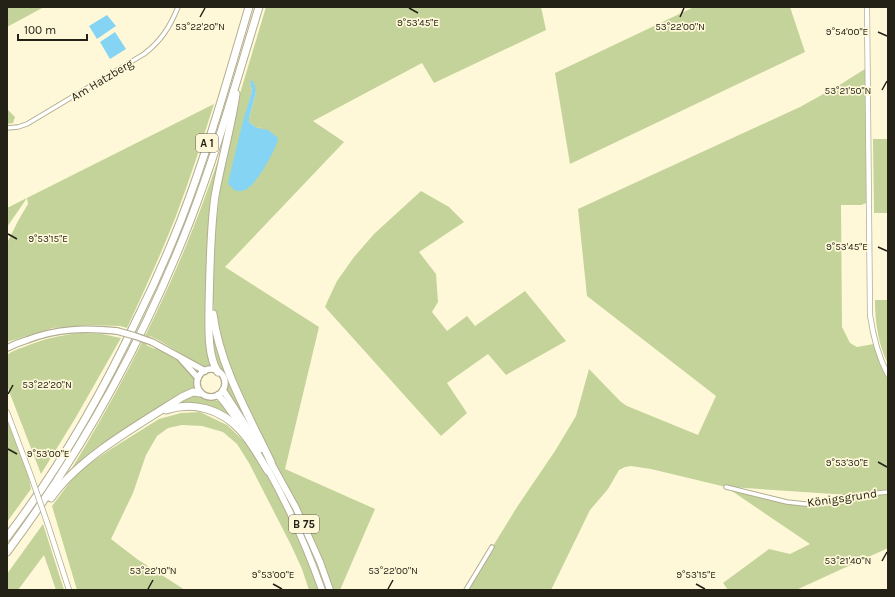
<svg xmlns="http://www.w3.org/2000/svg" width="895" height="597" viewBox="0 0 895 597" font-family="Karla,sans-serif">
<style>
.green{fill:#c3d399;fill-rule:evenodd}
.water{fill:#86d4f3}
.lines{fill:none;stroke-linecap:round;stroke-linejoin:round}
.minor-casing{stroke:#b3ae91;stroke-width:5.5}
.tertiary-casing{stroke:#b3ae91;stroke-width:6}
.primary-casing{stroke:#b3ae91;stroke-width:8}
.trunk-casing{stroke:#b3ae91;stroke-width:8}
.motorway-casing{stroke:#b3ae91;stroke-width:9}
.minor{stroke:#fff;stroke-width:3.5}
.tertiary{stroke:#fff;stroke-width:4.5}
.primary{stroke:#fff;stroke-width:5.5}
.trunk{stroke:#fff;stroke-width:6}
.motorway{stroke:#fff;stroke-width:7}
.tertiary-bridge-casing{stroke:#b3ae91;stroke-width:6;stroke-linecap:butt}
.primary-bridge-casing{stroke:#b3ae91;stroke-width:8;stroke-linecap:butt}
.tertiary-bridge{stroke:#fff;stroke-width:4.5}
.primary-bridge{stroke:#fff;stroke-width:5.5}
.ticks{fill:none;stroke:#242217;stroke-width:1.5}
.labels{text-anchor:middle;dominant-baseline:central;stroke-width:3.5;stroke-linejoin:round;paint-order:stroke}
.shield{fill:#fef8d9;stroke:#656251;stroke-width:1}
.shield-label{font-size:11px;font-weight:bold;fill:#242217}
.street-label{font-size:12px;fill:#242217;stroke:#fef8d9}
.ticks-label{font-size:10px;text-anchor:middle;fill:#242217;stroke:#fef8d9;stroke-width:3.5;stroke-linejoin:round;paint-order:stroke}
</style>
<rect width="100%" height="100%" fill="#fef8d9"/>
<!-- green -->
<g class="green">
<polygon points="7,7 44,7 7,27"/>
<path d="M266 7H541L546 30 434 83 422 63 313 121 344 142 225 267 319 327 285 469 375 509 340 590H333L318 551 303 518 258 431 229 368 214 312 212 290 213 249 222 174 232 120ZM250 82 256 92 249 118V122L257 128H263L242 127 252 91Z"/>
<polygon points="694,7 790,7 805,52 570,164 555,73"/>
<polygon points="868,67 869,202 861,205 841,205 842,327 850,343 857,347 874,344 888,379 888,490 862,492 848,495 730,487 787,502 824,503 849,496 888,492 888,548 796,590 728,590 723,583 769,549 790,554 810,544 726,487 651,469 631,466 625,467 619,470 608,489 590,510 551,590 466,590 517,507 555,451 576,416 589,369 621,402 627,406 698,435 716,396 587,296 578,209 800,107 838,86"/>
<path d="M214 104C202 141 190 179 176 216 161 254 144 291 127 328L120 326 88 325 53 328 7 342V243L18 221 28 204 27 198 7 227V208Z"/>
<polygon points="7,109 15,117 13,123 7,124"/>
<polygon points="873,139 888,139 888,213 874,213"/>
<path d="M218 160 219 161 213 190 211 366 210 368 203 367 175 350 160 341 150 336 146 345 155 349 156 347C165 352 192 366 195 376 196 380 195 385 195 389L156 410 132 425 69 473C130 374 181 271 218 160Z"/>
<polygon points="421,191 449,207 464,222 419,252 436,274 438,302 432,312 447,331 467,316 475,326 525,291 566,341 506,375 488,354 447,383 467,413 441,436 325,307 328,300 337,281 354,257 374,234"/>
<path d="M875 300H888V364C878 344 875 322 875 300Z"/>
<polygon points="211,326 250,428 226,393 227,382 224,374 218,368 213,352"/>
<path d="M81 333 102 334 121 338 76 417 41 474 7 386V355C12 351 18 349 24 347 43 339 61 335 81 333Z"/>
<polygon points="190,395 199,396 204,399 219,401 222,403 237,423 221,412 175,406"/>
<polygon points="200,412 227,425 252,449 286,510 302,545 319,590 309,590 302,569 291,545 249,463 237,444 223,432 202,426 182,425 168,428 157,436 146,455 133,493 111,539 137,559 185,590 77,590 52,506 70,482 83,468 111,449 159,419 181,413"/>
<polygon points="7,416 27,469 31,489 7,522"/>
<polygon points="43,524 64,590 56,590 44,555 18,590 7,590 7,574"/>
</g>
<!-- water -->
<g class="water">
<polygon points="107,15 116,26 97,39 89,26"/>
<polygon points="115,32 126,49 110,59 100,42"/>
<path d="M252 80 255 86 256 92 249 118V122L257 128 268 130 278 138C277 149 256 184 247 189 245 190 240 192 238 191 234 191 230 186 228 183L243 121 252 91 250 82Z"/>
</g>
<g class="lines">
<!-- minor casing -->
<g class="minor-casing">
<g id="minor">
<path d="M7 128 18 127 27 124 144 54C161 41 170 27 178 7"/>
<polyline points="726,487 787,502 805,504 824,503 849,496 888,492"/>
<polyline points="466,590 492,547"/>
</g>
</g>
<!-- tertiary casing -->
<g class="tertiary-casing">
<g id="tertiary">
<path d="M867 7 870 315C873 336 878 356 888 375"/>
<polyline points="7,412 31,476"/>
<polyline points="48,525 69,590"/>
</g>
</g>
<!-- primary casing -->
<g class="primary-casing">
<g id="primary">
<polyline points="152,342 205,371"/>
<path d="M7 348C13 345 20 342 27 340 58 328 86 328 117 331"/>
<polyline points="181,359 198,378"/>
<circle cx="211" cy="383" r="14"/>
</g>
</g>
<!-- trunk casing -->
<g class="trunk-casing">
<g id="trunk">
<polyline points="223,390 261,449"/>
<polyline points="218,395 224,402 247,434"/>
<polyline points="269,459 296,508 320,562 330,590"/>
<path d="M267 468C289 507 307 548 322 590"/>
</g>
</g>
<!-- motorway casing -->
<g class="motorway-casing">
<g id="motorway">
<path d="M213 314C220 367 248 414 271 462"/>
<path d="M218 372C207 357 209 324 209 306 210 269 210 232 215 196 221 162 231 128 236 94"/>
<path d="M166 410C193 401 221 409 240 430 251 441 259 457 268 471"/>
<path d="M51 498C65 478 83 463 102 449 128 430 155 414 182 397L193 392 200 393"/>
<path d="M7 537C59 469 102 394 138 317 154 285 168 253 181 220 208 150 228 78 249 7"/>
<path d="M7 552C83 450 144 339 190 221 217 151 237 79 259 7"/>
</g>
</g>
<!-- minor -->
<use href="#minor" class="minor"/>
<!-- tertiary -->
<use href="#tertiary" class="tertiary"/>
<!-- primary -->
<use href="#primary" class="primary"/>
<!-- trunk -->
<use href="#trunk" class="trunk"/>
<!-- motorway -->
<use href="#motorway" class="motorway"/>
<!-- tertiary-bridge casing -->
<g class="tertiary-bridge-casing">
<polyline id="tertiary-bridge" points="31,476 48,525"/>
</g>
<!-- primary-bridge casing -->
<g class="primary-bridge-casing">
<polyline id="primary-bridge" points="117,331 135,336 152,342"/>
</g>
<!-- tertiary-bridge -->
<use href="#tertiary-bridge" class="tertiary-bridge"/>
<!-- primary-bridge -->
<use href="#primary-bridge" class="primary-bridge"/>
</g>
<!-- ticks -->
<path class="ticks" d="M409 8 418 13M200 17 205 8M680 17 684 8M878 32 887 36M882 90 887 81M8 234 17 239M878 247 887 251M8 394 13 385M8 449 17 454M878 462 887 467M882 561 887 552M273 584 282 589M696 584 705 589M148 589 153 580M388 589 393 580"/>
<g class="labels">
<!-- shield labels -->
<g class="shield">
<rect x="196" y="134" width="22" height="18" rx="3"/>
<rect x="289" y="515" width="30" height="18" rx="3"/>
</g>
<g class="shield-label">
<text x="207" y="143">A 1</text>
<text x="304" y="524">B 75</text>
</g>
<!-- street labels -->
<g class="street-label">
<text transform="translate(102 80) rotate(-31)">Am Hatzberg</text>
<text transform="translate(842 498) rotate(-8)">Königsgrund</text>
</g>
</g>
<g class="ticks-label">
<text x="418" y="26">9°53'45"E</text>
<text x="200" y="30">53°22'20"N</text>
<text x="680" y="30">53°22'00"N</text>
<text x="847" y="35">9°54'00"E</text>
<text x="848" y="94">53°21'50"N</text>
<text x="48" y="242">9°53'15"E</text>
<text x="847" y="250">9°53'45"E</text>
<text x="47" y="388">53°22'20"N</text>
<text x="48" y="457">9°53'00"E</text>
<text x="847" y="466">9°53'30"E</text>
<text x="848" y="564">53°21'40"N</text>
<text x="153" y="574">53°22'10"N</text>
<text x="393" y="574">53°22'00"N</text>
<text x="273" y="578">9°53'00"E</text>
<text x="696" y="578">9°53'15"E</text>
</g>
<!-- border -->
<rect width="895" height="597" fill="none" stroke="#242217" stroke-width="16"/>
<!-- scale -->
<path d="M18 34v6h69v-6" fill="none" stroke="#242217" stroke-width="2"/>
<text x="24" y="34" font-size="12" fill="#242217" stroke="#fef8d9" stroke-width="3" paint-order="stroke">100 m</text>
</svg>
